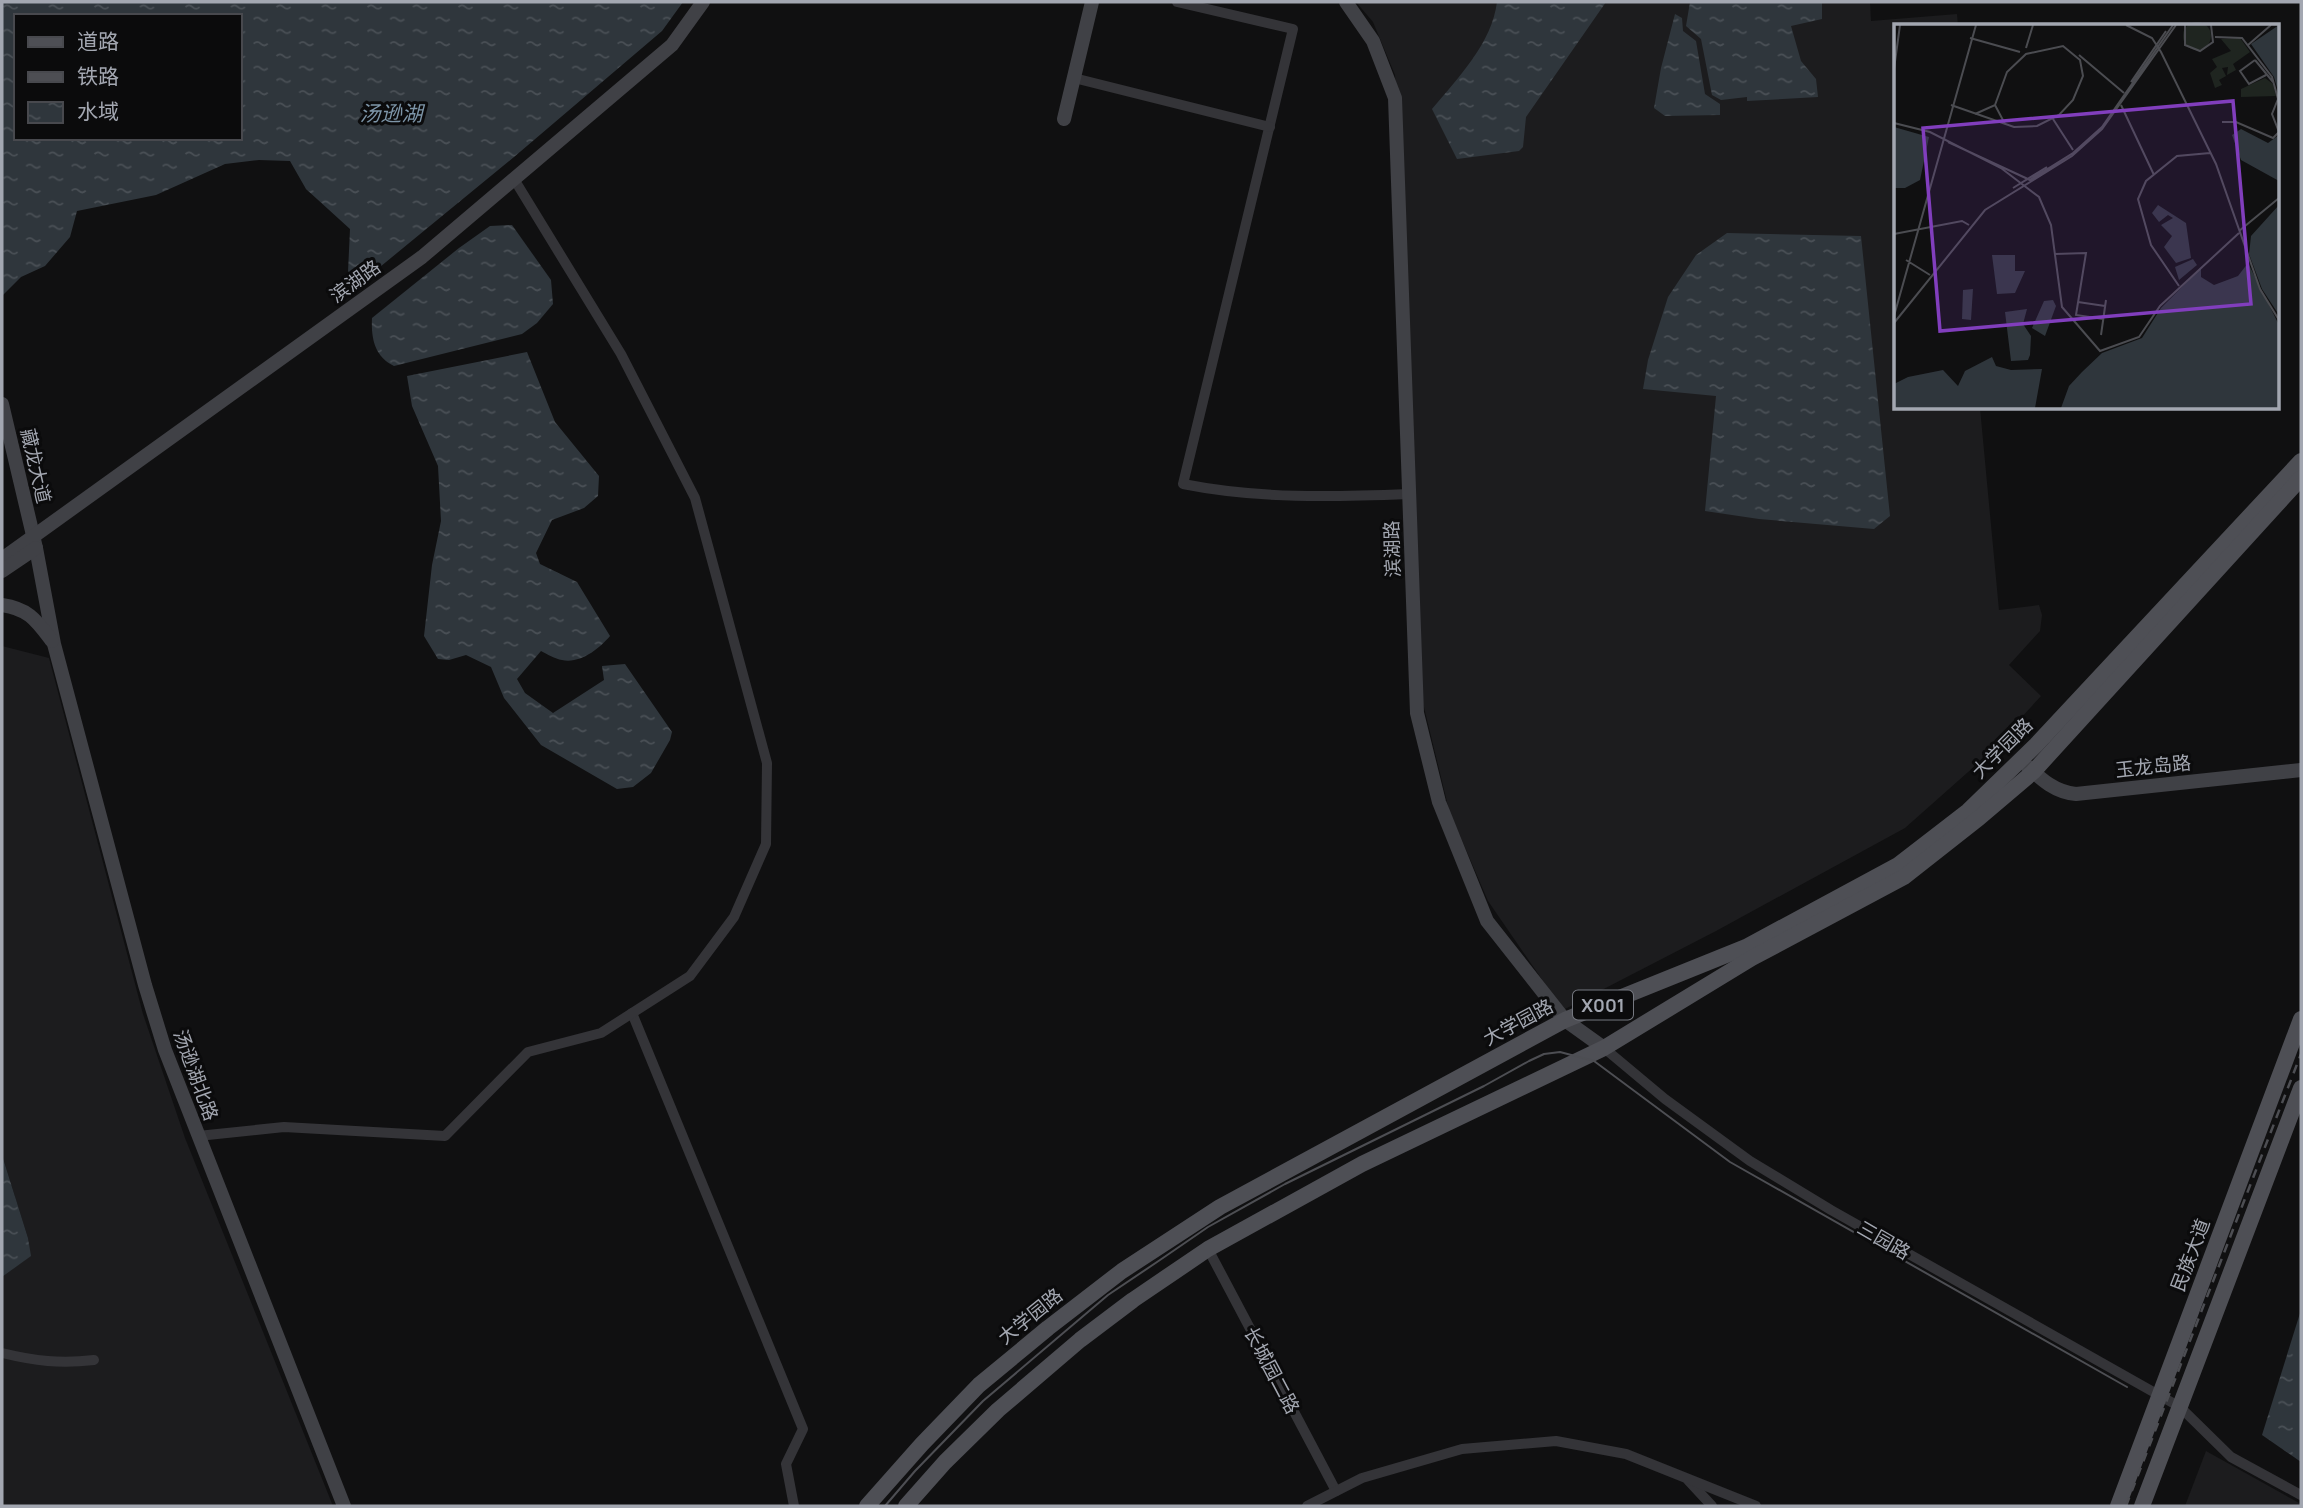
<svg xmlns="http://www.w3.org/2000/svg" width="2303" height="1508" viewBox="0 0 2303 1508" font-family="Manrope,'Noto Sans SC',sans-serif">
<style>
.built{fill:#1c1c1e}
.water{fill:url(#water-ripples);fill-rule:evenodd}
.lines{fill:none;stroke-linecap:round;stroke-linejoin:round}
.street{stroke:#343438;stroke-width:10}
.secondary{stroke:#404146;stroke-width:14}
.primary{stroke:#4e4f55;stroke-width:16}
.tram{stroke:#4d4e53;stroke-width:2}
.rail{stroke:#4d4e53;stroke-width:2.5;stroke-dasharray:9 7;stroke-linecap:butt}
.labels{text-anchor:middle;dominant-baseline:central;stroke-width:6;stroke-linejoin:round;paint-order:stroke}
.shield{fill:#0b0b0c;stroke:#757880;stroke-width:2}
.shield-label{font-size:18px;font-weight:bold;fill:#a3a7b1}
.street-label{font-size:19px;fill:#a3a7b1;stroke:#0b0b0c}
.water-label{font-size:21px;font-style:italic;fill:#7d95a8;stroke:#0b0b0c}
.inset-road{fill:none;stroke:#4b4c51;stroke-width:2}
.view{fill:#813ebd;fill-opacity:0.15;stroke:#813ebd;stroke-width:3.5}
.inset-edge{fill:none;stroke:#a3a7b1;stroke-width:3.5}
</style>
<defs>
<pattern id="water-ripples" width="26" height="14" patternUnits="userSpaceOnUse" patternTransform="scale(1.75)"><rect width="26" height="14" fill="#2f363c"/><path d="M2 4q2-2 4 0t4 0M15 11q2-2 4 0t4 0" fill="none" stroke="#4a5056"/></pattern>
</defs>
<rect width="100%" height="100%" fill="#101011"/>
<!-- built -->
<g class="built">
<polygon points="1356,2 1870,2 1871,21 1957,14 1958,26 1895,26 1895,408 1980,408 1999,610 2039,605 2042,615 2040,631 2009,665 2041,696 1985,757 1905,828 1716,931 1563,1010 1488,901 1449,810 1421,695 1407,280 1395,75 1373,22"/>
<polygon points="2,646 49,658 143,1014 185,1138 333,1506 2,1506 2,1277 30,1256 28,1238 2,1155"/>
<polygon points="2206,1451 2301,1504 2301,1506 2185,1506"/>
</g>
<!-- water -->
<g class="water">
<path d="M2 2H683L662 31 514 157 347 294 350 229 306 189 290 161 259 160 225 164 156 195 77 211 70 237 45 266 21 277 2 296ZM16 16H240V138H16Z"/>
<path d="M1497 2H1606L1526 117 1523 147 1519 151 1457 159 1432 109C1458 78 1492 43 1497 2Z"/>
<polygon points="1690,2 1822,2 1822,19 1791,26 1801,61 1816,79 1818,97 1747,101 1747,97 1721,100 1712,95 1701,39 1686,26"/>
<polygon points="1675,14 1682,18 1683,31 1696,41 1705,94 1720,104 1720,115 1665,116 1654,108 1661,68"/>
<path d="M512 225 551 280 553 304 537 323 522 334 394 366C374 357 371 337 372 318L459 248 490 226Z"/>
<polygon points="1727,233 1861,236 1890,516 1874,529 1759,519 1705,511 1716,396 1643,389 1648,360 1668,297 1696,255"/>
<path d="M527 352 555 422 599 476 598 496 584 508 552 520 536 553 540 564 577 582 610 636C599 649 580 664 562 660 555 659 547 654 541 651L517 679 525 693 553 713 604 680 602 666 625 664 672 732 670 740 651 773 633 787 617 789 541 745 504 698 491 667 466 655 449 660 438 659 424 636 432 565 441 521 438 466 412 406 407 376Z"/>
<polygon points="2,1155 28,1238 31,1256 2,1277"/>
<polygon points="2301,1310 2301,1462 2262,1435"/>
</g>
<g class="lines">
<!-- street -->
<g class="street">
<path d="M1177 2 1293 29 1183 484C1258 499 1333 497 1409 494"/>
<polyline points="1074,78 1270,127"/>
<polyline points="632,1013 803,1429 786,1464 794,1506"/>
<polyline points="1604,1048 1665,1099 1750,1161 1831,1210 2180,1407 2231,1457 2301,1495"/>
<polyline points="198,1136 284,1127 445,1136 528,1052 601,1033 690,976 734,917 766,844 767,763 695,498 621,354 514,179"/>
<polyline points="1208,1249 1336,1491"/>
<path d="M2 1353C35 1361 60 1364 94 1360"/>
<polyline points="1688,1480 1712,1506"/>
<polyline points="1307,1506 1362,1478 1462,1449 1556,1441 1626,1454 1756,1506"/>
</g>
<!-- secondary -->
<g class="secondary">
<polyline points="1346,2 1373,41 1395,98 1417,713 1439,802 1487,921 1565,1020 1604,1048"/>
<polyline points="1064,119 1092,2"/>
<polyline points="2,404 36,548 54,644 145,985 165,1050 344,1506"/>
<polyline points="2,559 422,257 672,45 703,2"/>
<polyline points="2,571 36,548"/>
<path d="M2 605C29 609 36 620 52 641"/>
<path d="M2027 766C2042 780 2055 792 2076 794L2301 770"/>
</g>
<!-- primary -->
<g class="primary">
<polyline points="867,1506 922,1444 979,1385 1048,1328 1122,1271 1220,1207 1565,1020 1746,947 1898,865 1968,811 2036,745 2301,461"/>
<polyline points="906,1506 945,1462 998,1410 1080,1340 1133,1300 1208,1249 1362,1164 1604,1048 1752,958 1904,877 1979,818 2033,772 2301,478"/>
<polyline points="2118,1506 2301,1019"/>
<polyline points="2142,1506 2301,1088"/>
</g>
<!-- tram -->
<polyline class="tram" points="885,1506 915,1471 983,1401 1108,1295 1160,1260 1208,1227 1285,1184 1484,1086 1529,1061 1544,1054 1560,1052 1594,1061 1730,1162 2127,1387"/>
<!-- rail -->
<polyline class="rail" points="2126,1506 2301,1054"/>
</g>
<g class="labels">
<!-- shield labels -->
<rect class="shield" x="1573" y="990.5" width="60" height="29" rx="5"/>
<g class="shield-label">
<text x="1603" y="1005">X001</text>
</g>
<!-- street labels -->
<g class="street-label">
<text transform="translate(355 281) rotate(-36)">滨湖路</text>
<text transform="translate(36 466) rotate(77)">藏龙大道</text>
<text transform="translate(1392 549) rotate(-92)">滨湖路</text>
<text transform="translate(2002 748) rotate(-45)">大学园路</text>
<text transform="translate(2153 766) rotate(-6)">玉龙岛路</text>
<text transform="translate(1518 1022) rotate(-28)">大学园路</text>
<text transform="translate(196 1075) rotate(70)">汤逊湖北路</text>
<text transform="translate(1884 1240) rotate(30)">三园路</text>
<text transform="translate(2190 1255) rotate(-69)">民族大道</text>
<text transform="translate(1030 1316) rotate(-39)">大学园路</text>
<text transform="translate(1272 1370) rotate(62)">长城园二路</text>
</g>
<!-- water labels -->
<g class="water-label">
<text x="391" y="113">汤逊湖</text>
</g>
</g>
<!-- overview -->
<g transform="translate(1894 24)">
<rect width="385" height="385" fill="#101011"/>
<path d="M346 14 356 28 339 40 342 46 333 51 334 43 328 44 332 52 325 56 328 61 321 64 316 49 323 43 318 35 337 27 327 15ZM371 54 379 60 382 72 347 73V65Z" fill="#1f2520"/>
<path d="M289 12a14 14 0 1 1 28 0a14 14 0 1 1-28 0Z" fill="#1f2520"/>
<path d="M385 1V71L380 53 357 20ZM0 103 35 113 26 156 11 164H0ZM347 105 374 119 385 111V157L347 136 338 111ZM264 181 292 199 297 234 282 239 270 223 278 212 267 201 279 194 274 191 265 198 258 189ZM385 181V291L368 265 355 230 357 212ZM98 231H121V247H131L121 269 103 270ZM299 235 303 241 285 256 281 243ZM354 239 385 301V384H167L175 362 188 348 208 329 248 314 267 284 307 244V253L320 261 344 252ZM79 265 77 296 68 295 69 266ZM159 276 162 282 151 312 138 304 150 277ZM133 285 129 300 137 312 136 331 134 336 117 337 111 288ZM98 333 102 342 117 346 148 345 141 384H0V360L14 353 49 346 64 362 71 347Z" fill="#2f363c"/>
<path class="inset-road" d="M232 1 258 14 267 28 322 140 366 265 385 296M291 1V21L306 27 319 18 317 1M321 13 348 14 378 53 384 75 378 90 385 108 379 114 342 98H328M76 14 126 28M354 21 377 1M132 24 139 1M185 31 230 69M361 36 346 47 355 60 372 51M361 36 379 58M0 45 6 1M237 58 272 7M57 81 120 103 143 102 165 91 179 76 189 52 186 36 169 22 132 30 113 48 101 81M227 81 260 151M81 90 101 81 111 100M159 95 179 126M0 99 36 108 107 144 145 173 157 201 168 283 206 327 245 313 266 282 345 209M54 118 136 156 179 129 208 103 279 1M119 164 153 143M345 207 385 174M0 210 68 197 75 201M161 230 192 229 182 291 209 295M12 236 36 251M285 262 257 221 244 175 252 157 283 132 316 129M184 278 211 282M0 292 82 1M0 299 91 186 178 132 208 105 282 1M207 311 212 276"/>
<path class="view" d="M339 77 357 280 46 307 29 104Z"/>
<rect width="385" height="385" class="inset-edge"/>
</g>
<!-- border -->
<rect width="2303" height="1508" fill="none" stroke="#a3a7b1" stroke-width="7"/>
<!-- legend -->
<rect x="14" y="14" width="228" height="126" fill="#0b0b0c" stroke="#48494e" stroke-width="2"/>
<rect x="28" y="37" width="35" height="10" fill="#4e4f55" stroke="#48494e" stroke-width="2"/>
<text x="77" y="49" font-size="21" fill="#a3a7b1">道路</text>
<rect x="28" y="72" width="35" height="10" fill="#4d4e53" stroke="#48494e" stroke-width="2"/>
<text x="77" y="84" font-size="21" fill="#a3a7b1">铁路</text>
<rect x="28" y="102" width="35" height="21" fill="url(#water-ripples)" stroke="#48494e" stroke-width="2"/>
<text x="77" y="119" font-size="21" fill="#a3a7b1">水域</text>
</svg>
